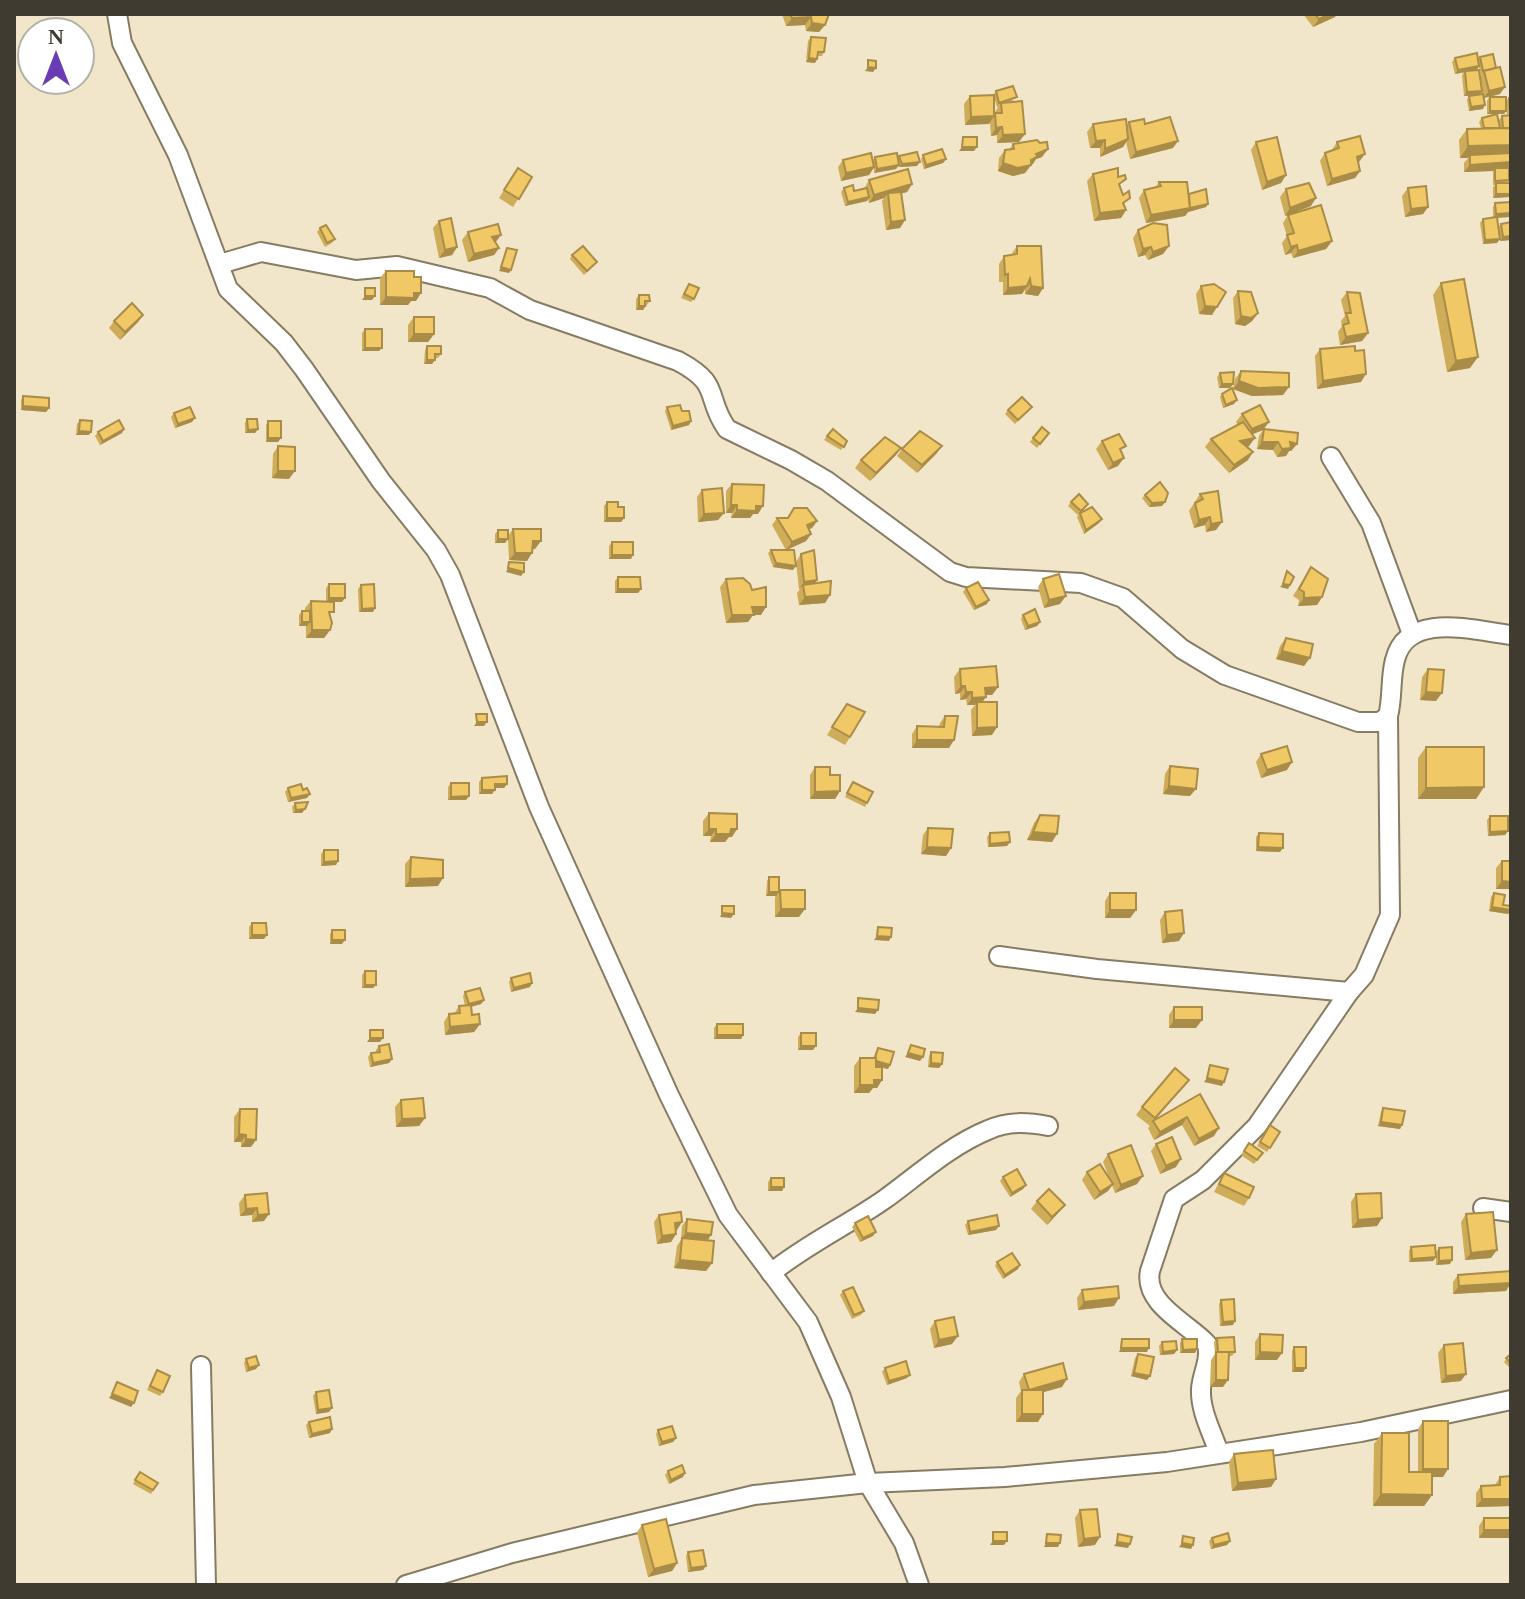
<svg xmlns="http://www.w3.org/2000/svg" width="1525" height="1599" viewBox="0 0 1525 1599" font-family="'Times New Roman',serif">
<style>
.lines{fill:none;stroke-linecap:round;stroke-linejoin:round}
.minor-casing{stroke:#867b63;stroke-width:22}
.minor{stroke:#fff;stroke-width:18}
.wall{fill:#cfac58;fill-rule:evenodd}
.shaded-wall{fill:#a98c47}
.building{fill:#f1c866;stroke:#a98c47;stroke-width:2}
</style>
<rect width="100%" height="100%" fill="#f1e5ca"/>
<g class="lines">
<!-- minor casing -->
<g class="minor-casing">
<g id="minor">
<polyline points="117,14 122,43 178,155 228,289 284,343 304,369 381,481 436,550 450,575 539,807 669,1095 728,1215 808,1322 841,1397 868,1483 904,1543 919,1585"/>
<path d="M220 264 261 252 356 270 397 266 490 288 530 310 678 361C723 385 704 396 727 429L791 460 827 481 950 572 966 577 1081 583 1123 598 1182 649 1225 675 1358 722H1380L1388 716C1393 697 1390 678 1395 660 1407 610 1475 631 1511 635"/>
<polyline points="1331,457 1371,523 1412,634"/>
<polyline points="999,956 1097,969 1349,992 1364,975 1390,915 1388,716"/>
<polyline points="1483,1208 1511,1212"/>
<path d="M771 1273C807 1244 848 1225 885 1199 918 1175 951 1145 988 1130 1008 1121 1027 1122 1048 1126"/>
<polyline points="201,1366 206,1585"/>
<path d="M1219 1453C1212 1432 1200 1411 1201 1389 1202 1373 1211 1361 1207 1344 1189 1324 1143 1304 1150 1271L1174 1199 1203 1180 1257 1126 1349 992"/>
<polyline points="406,1585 512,1553 754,1495 868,1483 1005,1477 1167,1462 1361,1432 1511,1400"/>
</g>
</g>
<!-- minor -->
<use href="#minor" class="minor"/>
</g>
<!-- wall -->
<g class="wall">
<polygon points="782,14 829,14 825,25 819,32 806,31 805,25 786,26"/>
<polygon points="1303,14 1337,14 1335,17 1313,27"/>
<polygon points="811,37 824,52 822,56 818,56 815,63 806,62 808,41"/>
<path d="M1480 57 1500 94 1490 97 1506 101 1509 98 1511 114H1507L1506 104V111L1504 114H1497L1499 120 1502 116 1511 170H1509V180L1508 183 1511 194 1509 197 1493 198V187L1495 185H1493V171L1464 172V163L1468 158H1460L1459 140 1467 129 1481 128 1479 122 1482 118 1496 114H1487V101L1489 97 1484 98 1483 109 1469 111 1467 100 1469 96 1475 95 1464 96 1462 75 1464 72 1455 74 1452 62 1455 58 1478 60ZM1479 67 1481 75 1480 76 1471 71Z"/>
<path d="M996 91 1014 101 1012 102 1019 142 997 143V135L991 136 990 123 965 125 964 104 970 96 993 95ZM994 97 997 107H998L994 114Z"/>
<polygon points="1129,122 1145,124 1173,148 1130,159 1126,142 1123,147 1100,157 1100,148 1090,148 1087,132 1093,124 1126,125"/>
<polygon points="1256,142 1286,175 1281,183 1262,190 1251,150"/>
<polygon points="1337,142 1359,162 1358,162 1360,171 1355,178 1327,186 1320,161 1325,153 1332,150"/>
<polygon points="1013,144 1042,157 1036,159 1025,173 1013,176 998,171 999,158 1005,150 1009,150"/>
<polygon points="923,155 946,159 943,163 924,169 921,159"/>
<polygon points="899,156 917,166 899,167 898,166 896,169 874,173 874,168 869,175 841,181 838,167 843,160 873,160 875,157 898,157"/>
<polygon points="518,168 532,177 513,207 499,198"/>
<polygon points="1093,174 1118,177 1126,210 1121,218 1094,221 1087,181"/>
<polygon points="869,180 912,184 907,192 901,193 905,220 900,228 886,230 882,201 884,198 869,203 868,199 867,201 845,206 841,192 844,188 854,191 864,189"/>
<polygon points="1159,182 1189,194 1208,204 1206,207 1188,212 1185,216 1146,223 1139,198 1144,190 1155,188"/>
<polygon points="1408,188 1428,207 1423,214 1405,217 1402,196"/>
<polygon points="1286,189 1311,206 1285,216 1280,197"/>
<polygon points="1495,203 1509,217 1497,218 1498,227 1501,224 1511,222 1511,240 1500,241 1499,236 1497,243 1483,244 1480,223 1483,219 1493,218 1493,207"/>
<polygon points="1288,215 1332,241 1326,249 1293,258 1291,253 1285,255 1282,243 1287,236 1283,223"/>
<polygon points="439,221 457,247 452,255 439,258 433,228"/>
<polygon points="320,228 335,239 332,243 325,247 317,232"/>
<polygon points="1138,230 1169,246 1163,254 1148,260 1145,255 1138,257 1133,238"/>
<polygon points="468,232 495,243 499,248 494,255 468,262 462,240"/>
<polygon points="1017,246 1043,288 1038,296 1025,294 1025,289 1022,294 1003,295 1003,282 999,282 999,264 1004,256 1011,255"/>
<polygon points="572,255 597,262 584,275 570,259"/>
<polygon points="386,271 414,277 416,301 411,301 408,305 380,305 380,278"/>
<polygon points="1441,283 1470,368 1447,372 1433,295"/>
<polygon points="689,284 694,299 691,302 681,298"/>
<polygon points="1201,286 1212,315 1199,314 1196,294"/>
<polygon points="1238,291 1258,313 1252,321 1245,326 1235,324 1233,298"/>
<polygon points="1347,292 1368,333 1362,341 1340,345 1338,332 1342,326 1341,321 1345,316 1341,300"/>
<polygon points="639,295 650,301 643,310 636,310 636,299"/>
<polygon points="143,315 138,322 120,340 109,328 114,321"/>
<polygon points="414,317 434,334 428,342 408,342 408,325"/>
<polygon points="365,329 379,351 362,351 362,333"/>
<polygon points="427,346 441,354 438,358 435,358 432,364 424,364 425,350"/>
<polygon points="1320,349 1355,351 1361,382 1317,389 1315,356"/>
<polygon points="1241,371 1283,395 1252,396 1233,389 1235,379"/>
<polygon points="1220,373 1233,384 1230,388 1219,388 1217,377"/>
<polygon points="1222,394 1234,404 1223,408 1220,397"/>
<polygon points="23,396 49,408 46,412 21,410 21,400"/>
<polygon points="667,407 682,411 689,425 671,430 665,411"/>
<polygon points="1032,407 1015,424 1005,414 1008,410"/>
<polygon points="174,413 192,422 175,428 171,417"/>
<polygon points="1242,414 1264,429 1297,444 1291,451 1289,451 1286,456 1277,457 1273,450 1257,449 1259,436 1263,430 1252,434 1249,446 1246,447 1248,460 1229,473 1205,447 1211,439 1238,425 1236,422"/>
<polygon points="247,419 258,429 255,433 245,433 245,423"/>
<polygon points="80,420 89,435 76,435 77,424"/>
<polygon points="268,421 278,442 266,442 266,425"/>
<polygon points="1042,427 1049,433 1037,448 1030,442"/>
<polygon points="98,432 122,433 100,445 95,436"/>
<polygon points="827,436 847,441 841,450 824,440"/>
<polygon points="1102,441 1121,452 1118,466 1108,470 1096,449"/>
<polygon points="278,446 289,479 272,478 273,454"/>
<polygon points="942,446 936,454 917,473 897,456 902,449"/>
<polygon points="896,455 870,481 855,468 861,460"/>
<polygon points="732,484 758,514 753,514 750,518 731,518 732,513 726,513 726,491"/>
<polygon points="702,490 724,513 718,520 698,522 697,497"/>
<polygon points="1200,494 1216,530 1206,532 1205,525 1194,528 1189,511"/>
<polygon points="1145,495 1162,506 1149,507 1142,498"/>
<polygon points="607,502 618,507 624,518 621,522 604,522 604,506"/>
<polygon points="1071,502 1088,504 1080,513 1102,519 1099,523 1084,534 1077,517 1079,514 1078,515 1068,506"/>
<polygon points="777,518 817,521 812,528 809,529 811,534 806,541 787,550 793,570 773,567 768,553 771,550 786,550 772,525"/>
<polygon points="513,529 535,549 533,549 527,561 509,560 508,539 505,543 495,543 495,534 498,530 508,536"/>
<polygon points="612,542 631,559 609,559 609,546"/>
<polygon points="801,554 817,580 815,584 830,595 825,603 799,605 797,593 800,589 799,589 796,562"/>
<polygon points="1311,567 1322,597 1317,605 1298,606 1299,600 1293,596"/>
<polygon points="618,577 641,589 638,593 615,593 615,581"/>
<polygon points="726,579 761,615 753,615 748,622 726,623 720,587"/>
<polygon points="1043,579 1060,604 1044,608 1038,587"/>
<polygon points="329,584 342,602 326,602 326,588"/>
<polygon points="361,585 373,612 359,612 358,589"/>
<polygon points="966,588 987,604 974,610 963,592"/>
<polygon points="311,601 331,616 330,630 324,638 306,638 306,626 299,626 299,615 302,611 305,611 305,608"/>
<polygon points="1023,615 1040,622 1037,626 1025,630 1021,619"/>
<polygon points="1286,638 1304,666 1276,659 1280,646"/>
<polygon points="960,669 998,687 992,695 986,695 982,702 992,735 972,736 971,710 975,705 967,705 966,699 960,700 960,693 955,694 954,677"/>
<polygon points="1428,669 1436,701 1420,700 1422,677"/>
<polygon points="847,704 850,737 845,745 827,735"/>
<polygon points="945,716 949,748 912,748 912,734 917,726 939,727 940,723"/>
<polygon points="1426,747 1484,787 1476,799 1418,799 1418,758"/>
<polygon points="1261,754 1287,770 1261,778 1256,762"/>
<polygon points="1170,766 1190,796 1163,794 1165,774"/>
<polygon points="815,767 830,775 840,791 835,799 810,799 810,775"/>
<polygon points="482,778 507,784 504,788 495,788 492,794 479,794 479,782"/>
<polygon points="853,782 867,803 865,807 845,797"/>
<polygon points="451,783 469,796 466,800 448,800 448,787"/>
<polygon points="288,788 303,790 307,798 288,802 285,792"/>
<polygon points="295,803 302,813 293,813 292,807"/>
<polygon points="709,813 732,837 729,837 725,842 710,842 711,836 703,836 703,821"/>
<polygon points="1040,815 1052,842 1027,840 1034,823"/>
<polygon points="1490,816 1508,831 1505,835 1488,836 1487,820"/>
<polygon points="928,828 951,848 946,856 921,854 923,835"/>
<polygon points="990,833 1007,846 988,847 987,837"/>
<polygon points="1259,833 1280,852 1256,851 1256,837"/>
<polygon points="324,850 336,865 321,866 321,854"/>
<polygon points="411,857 438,886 405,887 405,864"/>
<polygon points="1502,861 1511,889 1496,889 1496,868"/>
<polygon points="769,877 776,896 766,896 767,881"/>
<polygon points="780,890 799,917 775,917 775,897"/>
<polygon points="1110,893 1136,910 1130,918 1105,918 1105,901"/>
<polygon points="1494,893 1503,905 1511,910 1508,914 1489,911 1491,897"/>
<polygon points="1165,912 1179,941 1162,943 1160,920"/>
<polygon points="252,923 264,939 249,939 249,927"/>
<polygon points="332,930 342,944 330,944 330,934"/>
<polygon points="365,971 373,988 362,988 362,975"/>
<polygon points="511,978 530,987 511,992 509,982"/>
<polygon points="465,992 484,1000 481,1004 471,1007 472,1015 480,1024 474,1032 445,1035 444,1022 449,1014 454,1014 459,1006 465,1006 463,996"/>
<polygon points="1174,1007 1196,1028 1169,1028 1169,1015"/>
<polygon points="717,1024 743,1035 741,1039 714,1039 714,1028"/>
<polygon points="801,1033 813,1050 798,1050 798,1037"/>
<polygon points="379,1046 392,1059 389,1063 370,1067 368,1057 371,1053 376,1052 376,1050"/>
<polygon points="878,1048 890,1065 888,1069 882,1068 882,1080 877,1088 873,1088 869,1093 854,1093 854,1066 860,1058 873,1058"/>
<polygon points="931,1052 942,1064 939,1068 928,1067 929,1056"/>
<polygon points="1183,1087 1156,1119 1200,1094 1214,1136 1194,1146 1182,1125 1154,1140 1148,1128 1150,1126 1136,1115 1142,1107"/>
<polygon points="401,1100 425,1118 419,1126 396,1127 395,1107"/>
<polygon points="1383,1108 1400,1129 1378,1126 1381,1112"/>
<polygon points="240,1109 251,1147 241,1147 241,1142 234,1142 234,1117"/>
<polygon points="1270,1125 1280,1132 1267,1152 1257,1146"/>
<polygon points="1249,1143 1263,1153 1254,1164 1241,1155"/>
<polygon points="1156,1144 1176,1167 1160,1174 1151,1151"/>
<polygon points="1108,1154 1137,1184 1115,1193 1112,1185 1108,1191 1094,1200 1082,1180 1087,1172 1109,1177 1103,1162"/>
<polygon points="1224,1173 1249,1198 1244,1206 1214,1192"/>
<polygon points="1003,1177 1026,1185 1023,1189 1010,1197 1000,1181"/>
<polygon points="771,1178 784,1187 782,1191 768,1191 768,1182"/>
<polygon points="267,1193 264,1221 252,1222 252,1215 240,1216 239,1203 245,1195"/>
<polygon points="1356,1194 1382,1218 1377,1226 1352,1228 1351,1202"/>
<polygon points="1037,1201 1065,1205 1059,1212 1047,1225 1031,1209"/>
<polygon points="1466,1214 1491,1258 1465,1260 1461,1222"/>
<polygon points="659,1215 677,1230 676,1230 676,1234 671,1242 657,1244 654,1222"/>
<polygon points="687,1219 708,1241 712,1263 706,1271 674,1268 677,1246 681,1240 682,1226"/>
<polygon points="968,1221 996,1230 968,1235 965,1225"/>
<polygon points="855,1223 873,1236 860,1242 852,1227"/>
<polygon points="1411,1247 1436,1257 1433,1261 1409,1262 1409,1251"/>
<polygon points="1439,1248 1450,1264 1436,1265 1436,1252"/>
<polygon points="997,1262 1018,1269 1003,1279 995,1266"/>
<polygon points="1458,1275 1506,1291 1453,1294 1453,1282"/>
<polygon points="1082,1290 1114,1306 1078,1310 1077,1298"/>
<polygon points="843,1291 864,1311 861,1315 852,1319 840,1295"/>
<polygon points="1221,1300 1233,1325 1220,1326 1219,1304"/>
<polygon points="935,1321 952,1344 934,1348 930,1329"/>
<polygon points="1260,1334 1277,1360 1255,1360 1255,1342"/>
<polygon points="1217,1338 1235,1352 1232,1356 1228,1356 1223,1387 1210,1387 1211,1360 1215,1354 1214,1342"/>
<polygon points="1182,1339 1195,1353 1180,1353 1180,1343"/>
<polygon points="1162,1342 1177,1350 1174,1354 1160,1355 1159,1346"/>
<polygon points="1444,1345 1461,1381 1441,1383 1438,1353"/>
<polygon points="1294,1347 1306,1368 1303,1372 1292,1372 1292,1351"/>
<polygon points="1138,1354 1150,1376 1147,1380 1131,1376 1135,1358"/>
<polygon points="1511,1354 1511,1369 1504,1362"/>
<polygon points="246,1359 256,1369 246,1372 244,1363"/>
<polygon points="885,1368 907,1378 887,1385 882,1372"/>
<polygon points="157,1370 163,1392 160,1396 147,1390"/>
<polygon points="1024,1374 1062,1387 1043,1392 1038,1422 1016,1422 1016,1398 1021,1391 1019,1382"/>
<polygon points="316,1392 329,1412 316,1414 313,1396"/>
<polygon points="1423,1421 1443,1477 1432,1477 1432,1495 1424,1506 1373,1506 1374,1444 1382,1433 1409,1472 1418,1472 1418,1429"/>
<polygon points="309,1422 330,1433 309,1438 306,1425"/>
<polygon points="658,1430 676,1438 673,1442 659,1446 656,1434"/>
<polygon points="1234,1454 1276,1479 1271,1487 1232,1491 1229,1462"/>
<polygon points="668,1471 683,1477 669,1484 665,1475"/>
<polygon points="140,1472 158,1483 151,1494 133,1484"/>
<polygon points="1511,1476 1511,1506 1476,1507 1476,1493 1481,1486 1495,1485 1500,1477"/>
<polygon points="1080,1510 1095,1545 1078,1547 1075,1518"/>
<polygon points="1484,1518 1511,1518 1511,1538 1479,1538 1479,1526"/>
<polygon points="642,1525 677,1563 672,1571 648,1577 637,1532"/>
<polygon points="1212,1538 1230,1541 1227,1545 1211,1549 1209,1541"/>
<polygon points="688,1552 706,1566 703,1570 688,1572 686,1556"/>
</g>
<!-- shaded-wall -->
<g class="shaded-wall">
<polygon points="1330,14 1337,14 1335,17 1313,27 1319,19"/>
<polygon points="811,17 805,25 786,26 792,18"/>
<polygon points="812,23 825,25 819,32 806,31"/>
<polygon points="809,58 817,59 815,63 806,62"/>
<polygon points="1479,66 1477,70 1455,74 1458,70"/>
<polygon points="868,67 876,68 873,72 865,71"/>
<polygon points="1505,87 1500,94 1483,98 1489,91"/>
<polygon points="1482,91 1479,95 1464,96 1467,92"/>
<polygon points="1485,105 1483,109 1469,111 1471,107"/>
<polygon points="1490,111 1506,111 1504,114 1487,114"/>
<polygon points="994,116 989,124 965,125 971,117"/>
<polygon points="1002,127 997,135 991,136 996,128"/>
<polygon points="1025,134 1019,142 997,143 1003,135"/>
<polygon points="1128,139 1123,147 1100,157 1105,149"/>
<polygon points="1105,140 1100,148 1090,148 1096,141"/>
<polygon points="1178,141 1173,148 1130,159 1136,152"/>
<polygon points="1511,145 1511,157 1470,155 1468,158 1460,158 1468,146"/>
<polygon points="962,147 977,147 974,151 959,151"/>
<polygon points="1048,149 1042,157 1036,159 1033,164 1029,166 1031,165 1025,173 1013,176 998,171 1003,163"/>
<polygon points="1365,154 1359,162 1351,164 1357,157"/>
<polygon points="946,159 943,163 924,169 926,165"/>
<polygon points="920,162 917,166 899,167 902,164"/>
<polygon points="1511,162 1511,170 1495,171 1495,168 1493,171 1464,172 1470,165"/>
<polygon points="899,165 896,169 874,173 877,169"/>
<polygon points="874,167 869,175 841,181 846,173"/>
<polygon points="1360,171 1355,178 1327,186 1332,179"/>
<polygon points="1286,175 1281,183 1262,190 1267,182"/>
<polygon points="912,184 907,192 888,197 888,193 884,198 869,203 874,195"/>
<polygon points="1496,194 1511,194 1509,197 1493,198"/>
<polygon points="869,197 867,201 845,206 848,202"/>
<polygon points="1316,198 1311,206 1285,216 1290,208"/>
<polygon points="1208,204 1206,207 1188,212 1185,216 1146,223 1151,215"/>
<polygon points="1428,207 1423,214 1405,217 1411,209"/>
<polygon points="1126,210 1121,218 1094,221 1100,213"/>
<polygon points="1511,213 1509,217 1493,218 1496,214"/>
<polygon points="905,220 900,228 886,230 891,222"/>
<polygon points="501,235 495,243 492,237"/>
<polygon points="1511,236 1511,240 1500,241 1503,237"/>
<polygon points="1500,239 1497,243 1483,244 1485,240"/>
<polygon points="1332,241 1326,249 1293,258 1298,251"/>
<polygon points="1297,245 1291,253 1285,255 1291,247"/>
<polygon points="1169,246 1163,254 1148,260 1153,252"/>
<polygon points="457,247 452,255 439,258 445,250"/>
<polygon points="1151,247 1145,255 1138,257 1143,249"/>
<polygon points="499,248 494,255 468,262 474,254"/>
<polygon points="501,267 511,270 509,273 499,271"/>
<polygon points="1027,286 1022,294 1003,295 1008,288"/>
<polygon points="1031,286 1043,288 1038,296 1025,294"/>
<polygon points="414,293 421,293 416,301 411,301 408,305 380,305 386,297"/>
<polygon points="365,296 375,296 372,300 362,300"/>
<polygon points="639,306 645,306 643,310 636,310"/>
<polygon points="1205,306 1217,307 1212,315 1199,314"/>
<polygon points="1258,313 1252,321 1245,326 1235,324 1241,316"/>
<polygon points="143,315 138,322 120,340 125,332"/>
<polygon points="1368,333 1362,341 1340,345 1346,337"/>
<polygon points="414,334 434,334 428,342 408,342"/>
<polygon points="365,348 382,348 379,351 362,351"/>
<polygon points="1478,357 1470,368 1447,372 1456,361"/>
<polygon points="427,360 435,360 432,364 424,364"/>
<polygon points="1366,374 1361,382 1317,389 1323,381"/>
<polygon points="1239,381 1289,387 1283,395 1252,396 1233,389"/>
<polygon points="1222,384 1233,384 1230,388 1219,388"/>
<polygon points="1237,400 1234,404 1223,408 1226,405"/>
<polygon points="23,406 49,408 46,412 21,410"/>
<polygon points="195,418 192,422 175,428 178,424"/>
<polygon points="691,421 689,425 671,430 673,426"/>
<polygon points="1269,422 1263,430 1246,437 1252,429"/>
<polygon points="124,429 122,433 100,445 103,441"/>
<polygon points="258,429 255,433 245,433 248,430"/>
<polygon points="79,431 91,432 89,435 76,435"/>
<polygon points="268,438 281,438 278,442 266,442"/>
<polygon points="1255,438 1249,446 1234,449 1240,441"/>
<polygon points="1262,442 1278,442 1273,450 1257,449"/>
<polygon points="1290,442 1297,444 1291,451 1289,451 1286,456 1277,457 1282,449"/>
<polygon points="942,446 936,454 917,473 922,465"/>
<polygon points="901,448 896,455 870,481 876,473"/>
<polygon points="1253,452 1248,460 1229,473 1234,465"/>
<polygon points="1124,458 1118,466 1108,470 1113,463"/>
<polygon points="278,471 295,471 289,479 272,478"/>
<polygon points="1165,502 1162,506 1149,507 1152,503"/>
<polygon points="731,505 737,505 732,513 726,513"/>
<polygon points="756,506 763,506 758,514 753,514 750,518 731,518 737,510"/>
<polygon points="724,513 718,520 698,522 704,514"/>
<polygon points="1210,517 1205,525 1194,528 1199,520"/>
<polygon points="607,518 624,518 621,522 604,522"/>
<polygon points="1102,519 1099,523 1084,534 1086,530"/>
<polygon points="817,521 812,528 802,532 807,525"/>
<polygon points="1222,522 1216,530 1206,532 1211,524"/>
<polygon points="811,534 806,541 786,550 792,542"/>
<polygon points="498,539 508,539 505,543 495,543"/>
<polygon points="533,541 541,541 535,549 527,549"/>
<polygon points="515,553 532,553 527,561 509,560"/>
<polygon points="612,555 633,555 631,559 609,559"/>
<polygon points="776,563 796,566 793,570 773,567"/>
<polygon points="508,568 524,572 521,576 506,572"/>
<polygon points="817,580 812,588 803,585 799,589 804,582"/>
<polygon points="1283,584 1290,585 1288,589 1280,587"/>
<polygon points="618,589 641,589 638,593 615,593"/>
<polygon points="830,595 825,603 799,605 805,597"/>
<polygon points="1066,596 1060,604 1044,608 1049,600"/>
<polygon points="1322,597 1317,605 1298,606 1304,598"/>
<polygon points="329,598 345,598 342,602 326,602"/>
<polygon points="989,600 987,604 974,610 976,607"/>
<polygon points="752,607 766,607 761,615 753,615 748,622 726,623 732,615"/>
<polygon points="375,608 373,612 359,612 362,609"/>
<polygon points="302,622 310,622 307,626 299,626"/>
<polygon points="1040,622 1037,626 1025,630 1028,626"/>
<polygon points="312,630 330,630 324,638 306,638"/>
<polygon points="1282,651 1310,658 1304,666 1276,659"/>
<polygon points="961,686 965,686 960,693 955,694"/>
<polygon points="998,687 992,695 980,695 985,688"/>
<polygon points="966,692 972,692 966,699 960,700"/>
<polygon points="1426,692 1442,693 1436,701 1420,700"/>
<polygon points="986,697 981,704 977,702 975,705 967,705 972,698"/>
<polygon points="477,722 487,722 484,726 474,726"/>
<polygon points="997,727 992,735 972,736 977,728"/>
<polygon points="917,740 954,740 949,748 912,748"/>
<polygon points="1292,762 1287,770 1261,778 1267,770"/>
<polygon points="495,784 507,784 504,788 492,788"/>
<polygon points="1169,786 1196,789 1190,796 1163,794"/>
<polygon points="1484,787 1476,799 1418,799 1426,788"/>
<polygon points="482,790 495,790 492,794 479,794"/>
<polygon points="840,791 835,799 810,799 815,792"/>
<polygon points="310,794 307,798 288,802 291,798"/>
<polygon points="469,796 466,800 448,800 451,797"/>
<polygon points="305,809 302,813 293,813 296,810"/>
<polygon points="709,829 716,829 711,836 703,836"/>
<polygon points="731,829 737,829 732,837 729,837 725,842 710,842 716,834"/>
<polygon points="1508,831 1505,835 1488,836 1490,832"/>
<polygon points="1033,832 1057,834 1052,842 1027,840"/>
<polygon points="1010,842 1007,846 988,847 990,844"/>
<polygon points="927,847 951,848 946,856 921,854"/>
<polygon points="1258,847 1283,848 1280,852 1256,851"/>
<polygon points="338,861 336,865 321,866 324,862"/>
<polygon points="443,878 438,886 405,887 410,879"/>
<polygon points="1502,881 1511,882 1511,889 1496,889"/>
<polygon points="769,892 779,892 776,896 766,896"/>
<polygon points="1492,907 1511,910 1508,914 1489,911"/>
<polygon points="781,909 805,909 799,917 775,917"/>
<polygon points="1110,910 1136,910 1130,918 1105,918"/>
<polygon points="722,913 734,914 731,918 720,917"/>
<polygon points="1184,933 1179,941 1162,943 1167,935"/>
<polygon points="252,935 267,935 264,939 249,939"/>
<polygon points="877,936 891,937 889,941 874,940"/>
<polygon points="332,940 345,940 342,944 330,944"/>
<polygon points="532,983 530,987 511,992 514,988"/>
<polygon points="365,985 376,985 373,988 362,988"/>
<polygon points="484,1000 481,1004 466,1008 469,1004"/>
<polygon points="858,1008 878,1010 875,1014 855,1012"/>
<polygon points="1174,1020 1202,1020 1196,1028 1169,1028"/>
<polygon points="480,1024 474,1032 445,1035 450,1027"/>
<polygon points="717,1035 743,1035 741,1039 714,1039"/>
<polygon points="370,1038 383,1038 380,1042 367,1042"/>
<polygon points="801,1046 816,1046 813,1050 798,1050"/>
<polygon points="908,1053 923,1057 920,1061 905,1057"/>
<polygon points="392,1059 389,1063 370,1067 373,1063"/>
<polygon points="874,1061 890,1065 888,1069 871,1064"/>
<polygon points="931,1063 942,1064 939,1068 928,1067"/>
<polygon points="1207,1078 1224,1082 1222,1086 1204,1082"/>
<polygon points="874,1080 882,1080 877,1088 873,1088 869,1093 854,1093 860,1085"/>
<polygon points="1187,1117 1182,1125 1154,1140 1160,1132"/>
<polygon points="425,1118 419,1126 396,1127 402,1119"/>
<polygon points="1381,1122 1402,1125 1400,1129 1378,1126"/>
<polygon points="1219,1128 1214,1136 1194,1146 1199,1139"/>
<polygon points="239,1134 246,1135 241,1142 234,1142"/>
<polygon points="246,1139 256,1140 251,1147 241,1147"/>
<polygon points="1181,1159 1176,1167 1160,1174 1166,1166"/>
<polygon points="1143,1176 1137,1184 1115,1193 1121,1185"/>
<polygon points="1113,1184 1108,1191 1094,1200 1100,1192"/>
<polygon points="1026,1185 1023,1189 1010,1197 1012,1193"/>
<polygon points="771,1187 784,1187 782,1191 768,1191"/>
<polygon points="1065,1205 1059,1212 1047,1225 1052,1217"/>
<polygon points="257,1208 252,1215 240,1216 246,1209"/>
<polygon points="269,1214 264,1221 252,1222 258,1215"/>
<polygon points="1382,1218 1377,1226 1352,1228 1358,1220"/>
<polygon points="682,1222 677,1230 669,1231 675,1223"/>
<polygon points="999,1226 996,1230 968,1235 970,1232"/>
<polygon points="876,1232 873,1236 860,1242 863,1238"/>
<polygon points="686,1233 711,1235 706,1243 682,1238 680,1240"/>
<polygon points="676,1234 671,1242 657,1244 662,1236"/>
<polygon points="1497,1250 1491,1258 1465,1260 1471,1253"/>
<polygon points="1436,1257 1433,1261 1409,1262 1412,1259"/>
<polygon points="680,1260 712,1263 706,1271 674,1268"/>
<polygon points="1452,1260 1450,1264 1436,1265 1439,1261"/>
<polygon points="1020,1265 1018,1269 1003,1279 1005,1275"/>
<polygon points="1511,1283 1506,1291 1453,1294 1459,1286"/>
<polygon points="1119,1298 1114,1306 1078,1310 1084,1302"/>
<polygon points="1235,1321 1233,1325 1220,1326 1223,1322"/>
<polygon points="958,1336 952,1344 934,1348 939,1340"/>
<polygon points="1121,1348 1149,1348 1147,1352 1119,1352"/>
<polygon points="1197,1349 1195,1353 1180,1353 1183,1350"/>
<polygon points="1177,1350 1174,1354 1160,1355 1163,1352"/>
<polygon points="1260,1352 1282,1353 1277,1360 1255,1360"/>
<polygon points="259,1365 256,1369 246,1372 249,1368"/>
<polygon points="1295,1368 1306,1368 1303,1372 1292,1372"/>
<polygon points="1134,1373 1150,1376 1147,1380 1131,1376"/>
<polygon points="1466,1374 1461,1381 1441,1383 1446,1376"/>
<polygon points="910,1375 907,1378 887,1385 889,1381"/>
<polygon points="1067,1379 1062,1387 1023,1398 1029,1390"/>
<polygon points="1216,1380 1228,1380 1223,1387 1210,1387"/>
<polygon points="112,1394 134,1403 131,1407 109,1398"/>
<polygon points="332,1408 329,1412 316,1414 318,1410"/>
<polygon points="1022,1414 1043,1414 1038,1422 1016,1422"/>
<polygon points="332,1429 330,1433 309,1438 312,1434"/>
<polygon points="676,1438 673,1442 659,1446 662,1442"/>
<polygon points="1423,1469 1448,1469 1443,1477 1418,1477"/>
<polygon points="685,1473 683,1477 669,1484 671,1480"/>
<polygon points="1276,1479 1271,1487 1232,1491 1238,1483"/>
<polygon points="1381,1494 1432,1495 1424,1506 1373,1506"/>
<polygon points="1482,1499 1511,1499 1511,1506 1476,1507"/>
<polygon points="1484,1530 1511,1530 1511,1538 1479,1538"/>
<polygon points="1100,1537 1095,1545 1078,1547 1084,1539"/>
<polygon points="993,1541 1007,1541 1004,1545 990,1545"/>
<polygon points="1230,1541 1227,1545 1211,1549 1214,1545"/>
<polygon points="1117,1542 1130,1544 1128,1548 1114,1546"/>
<polygon points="1046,1543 1060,1543 1058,1547 1044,1547"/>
<polygon points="1182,1543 1193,1545 1191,1549 1179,1547"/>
<polygon points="677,1563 672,1571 648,1577 654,1569"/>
<polygon points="706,1566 703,1570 688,1572 691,1568"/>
</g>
<!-- building -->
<g class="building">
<polygon points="790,14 829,14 825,25 812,23 811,17 792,18"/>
<polygon points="1315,14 1330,14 1319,19"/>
<polygon points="811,37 826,38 824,52 818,52 817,59 809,58"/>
<polygon points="1477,53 1479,66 1458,70 1455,58"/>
<polygon points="1493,54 1496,68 1483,71 1480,57"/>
<polygon points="868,60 876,61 876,68 868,67"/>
<polygon points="1500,67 1505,87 1489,91 1484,71"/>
<polygon points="1479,70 1482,91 1467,92 1465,71"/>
<polygon points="1013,86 1017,97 999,103 996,91"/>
<polygon points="1483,94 1485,105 1471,107 1469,96"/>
<polygon points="994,95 994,116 971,117 970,96"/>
<rect x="1490" y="97" width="16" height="14"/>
<polygon points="1509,98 1511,98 1511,111 1510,111"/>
<polygon points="1022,101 1025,134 1003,135 1002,127 996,128 995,113 1002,113 1001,103"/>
<polygon points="1497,114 1500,128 1484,128 1482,118"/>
<polygon points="1511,115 1511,128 1503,128 1502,116"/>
<polygon points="1170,117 1178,141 1136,152 1129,122 1144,119 1145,124"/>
<polygon points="1126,119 1128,139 1105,149 1105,140 1096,141 1093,124"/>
<polygon points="1511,128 1511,145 1468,146 1467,129"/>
<polygon points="1360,136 1365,154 1357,157 1360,171 1332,179 1325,153 1339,148 1337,142"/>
<polygon points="963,137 977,137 977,147 962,147"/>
<polygon points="1277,137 1286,175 1267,182 1256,142"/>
<polygon points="1037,140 1040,143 1047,142 1048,149 1036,154 1038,156 1031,160 1031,165 1018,168 1003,163 1005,150 1014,149 1013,144"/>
<polygon points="942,149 946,159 926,165 923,155"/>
<polygon points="917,152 920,162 902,164 899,156"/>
<polygon points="871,153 874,167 846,173 843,160"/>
<polygon points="897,153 899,165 877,169 875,157"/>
<polygon points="1511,153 1511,162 1470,165 1470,155"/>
<polygon points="518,168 532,177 519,199 504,190"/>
<polygon points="1118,168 1118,177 1125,175 1126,179 1119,184 1123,195 1129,191 1130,198 1123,203 1126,210 1100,213 1093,174"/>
<polygon points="1495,168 1509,168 1509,180 1495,181"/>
<polygon points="908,169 912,184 874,195 869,180"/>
<polygon points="1159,182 1187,182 1190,208 1151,215 1144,190 1161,186"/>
<polygon points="1309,183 1316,198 1290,208 1286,189"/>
<rect x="1496" y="183" width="15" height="11"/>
<polygon points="853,185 854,191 867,188 869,197 848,202 844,188"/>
<polygon points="1426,186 1428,207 1411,209 1408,188"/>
<polygon points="1206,189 1208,204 1190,208 1189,194"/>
<polygon points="901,192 905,220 891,222 888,193"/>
<polygon points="1511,202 1511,213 1496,214 1495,203"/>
<polygon points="1321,205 1332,241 1298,251 1297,245 1291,247 1287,235 1294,233 1288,215"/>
<polygon points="1497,217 1500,239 1485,240 1483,219"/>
<polygon points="451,218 457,247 445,250 439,221"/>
<polygon points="1511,222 1511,236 1503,237 1501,224"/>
<polygon points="1153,223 1167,225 1169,246 1153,252 1151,247 1143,249 1138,230"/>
<polygon points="498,224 501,235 492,237 499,248 474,254 468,232"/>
<polygon points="326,225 335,239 327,243 320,228"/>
<polygon points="583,246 597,262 587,271 572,255"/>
<polygon points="1017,246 1041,246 1043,288 1031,286 1030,279 1027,286 1008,288 1008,274 1005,275 1004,256 1017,254"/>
<polygon points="507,248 517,250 511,270 501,267"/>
<polygon points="386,271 414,271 414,277 421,277 421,293 414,293 414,298 386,297"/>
<polygon points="1464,279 1478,357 1456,361 1441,283"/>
<polygon points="689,284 699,288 694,299 684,294"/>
<polygon points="1214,284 1226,292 1217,307 1205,306 1201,286"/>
<rect x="365" y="288" width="10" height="8"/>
<polygon points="1238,291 1251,292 1258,313 1251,318 1241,316"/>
<polygon points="1347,292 1360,293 1368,333 1346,337 1343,325 1349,323 1346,313 1351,313"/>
<polygon points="639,295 649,295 650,301 645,301 645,306 639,306"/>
<polygon points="132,303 143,315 125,332 114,321"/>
<rect x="414" y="317" width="20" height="17"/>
<rect x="365" y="329" width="17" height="19"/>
<polygon points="427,346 441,346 441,354 435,354 435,360 427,360"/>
<polygon points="1355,346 1355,351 1364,350 1366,374 1323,381 1320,349"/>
<polygon points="1241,371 1289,373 1289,387 1258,388 1239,381"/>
<polygon points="1234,372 1233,384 1222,384 1220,373"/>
<polygon points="1232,388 1237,400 1226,405 1222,394"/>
<polygon points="23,396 49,398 49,408 23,406"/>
<polygon points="1022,397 1032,407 1018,420 1008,410"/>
<polygon points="680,405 682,411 689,411 691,421 673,426 667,407"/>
<polygon points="1260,405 1269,422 1252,429 1242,414"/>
<polygon points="190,407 195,418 178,424 174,413"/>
<polygon points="247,419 257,419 258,429 248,430"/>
<polygon points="80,420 92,421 91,432 79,431"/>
<polygon points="119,420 124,429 103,441 98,432"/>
<rect x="268" y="421" width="13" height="17"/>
<polygon points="1243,422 1255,438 1240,441 1253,452 1234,465 1211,439"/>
<polygon points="1042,427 1049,433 1040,444 1033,438"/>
<polygon points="833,429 847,441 844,447 827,436"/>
<polygon points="1264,429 1298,433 1297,444 1290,442 1291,448 1282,449 1278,442 1262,442"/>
<polygon points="920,431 942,446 922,465 902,449"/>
<polygon points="1119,434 1126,446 1120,449 1124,458 1113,463 1102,441"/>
<polygon points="885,437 901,448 876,473 861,460"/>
<polygon points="278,446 295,447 295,471 278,471"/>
<polygon points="1160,482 1168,493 1165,502 1152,503 1145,495"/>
<polygon points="732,484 764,485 763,506 756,506 756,511 737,510 737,505 731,505"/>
<polygon points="722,488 724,513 704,514 702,490"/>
<polygon points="1218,491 1222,522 1211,524 1210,517 1199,520 1195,503 1203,499 1200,494"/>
<polygon points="1079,494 1088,504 1081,511 1071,502"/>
<polygon points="607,502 618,502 618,507 624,507 624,518 607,518"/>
<polygon points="1092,507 1102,519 1086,530 1080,513"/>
<polygon points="794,508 807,508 817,521 807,525 811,534 792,542 777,518 788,518"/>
<polygon points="513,529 541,529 541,541 533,541 532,553 515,553"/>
<rect x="498" y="530" width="10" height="9"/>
<rect x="612" y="542" width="21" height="13"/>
<polygon points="771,550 794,550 796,566 776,563"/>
<polygon points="814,550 817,580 804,582 801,554"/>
<polygon points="509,562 524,563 524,572 508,568"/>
<polygon points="1311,567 1328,579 1322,597 1304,598 1304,592 1299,589"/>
<polygon points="1287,571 1294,577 1290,585 1283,584"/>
<polygon points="1059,574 1066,596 1049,600 1043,579"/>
<polygon points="618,577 640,577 641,589 618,589"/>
<polygon points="743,578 750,584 752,590 766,587 766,607 752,607 754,615 732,615 726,579"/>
<polygon points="831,581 830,595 805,597 803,585"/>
<polygon points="978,582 989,600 976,607 966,588"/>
<rect x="329" y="584" width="16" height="14"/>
<polygon points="374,584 375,608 362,609 361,585"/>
<polygon points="311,601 334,602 334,612 329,612 332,623 330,630 312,630"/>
<polygon points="1035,609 1040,622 1028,626 1023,615"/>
<rect x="302" y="611" width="8" height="11"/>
<polygon points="1286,638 1313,644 1310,658 1282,651"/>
<polygon points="996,666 998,687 985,688 986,697 972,698 972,692 966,692 965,686 961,686 960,669"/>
<polygon points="1428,669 1444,670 1442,693 1426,692"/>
<polygon points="977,702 997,702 997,727 977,728"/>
<polygon points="847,704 865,712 850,737 832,727"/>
<polygon points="476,714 487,714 487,722 477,722"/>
<polygon points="945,716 958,716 954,740 917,740 917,726 944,727"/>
<polygon points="1287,746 1292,762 1267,770 1261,754"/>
<polygon points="1426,747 1484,747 1484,787 1426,788"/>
<polygon points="1170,766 1198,769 1196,789 1169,786"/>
<polygon points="815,767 830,767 830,775 840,775 840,791 815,792"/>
<polygon points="507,776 507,784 495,784 495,790 482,790 482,778"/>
<polygon points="853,782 873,792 867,803 847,793"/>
<polygon points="451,783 469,783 469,796 451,797"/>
<polygon points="301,784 303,790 307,788 310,794 291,798 288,788"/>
<polygon points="308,802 305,809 296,810 295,803"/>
<polygon points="709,813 737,814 737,829 731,829 730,834 716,834 716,829 709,829"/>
<polygon points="1040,815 1059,816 1057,834 1033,832"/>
<polygon points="1490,816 1508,816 1508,831 1490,832"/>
<polygon points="928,828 953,829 951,848 927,847"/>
<polygon points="1009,832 1010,842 990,844 990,833"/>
<polygon points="1259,833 1283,834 1283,848 1258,847"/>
<polygon points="324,850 338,850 338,861 324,862"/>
<polygon points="411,857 443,860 443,878 410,879"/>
<polygon points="1502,861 1511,861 1511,882 1502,881"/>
<rect x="769" y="877" width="10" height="15"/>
<polygon points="780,890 805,890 805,909 781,909"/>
<rect x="1110" y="893" width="26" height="17"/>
<polygon points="1494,893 1505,895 1503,905 1511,906 1511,910 1492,907"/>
<polygon points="722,906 734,906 734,914 722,913"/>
<polygon points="1182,910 1184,933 1167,935 1165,912"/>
<polygon points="252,923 266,923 267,935 252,935"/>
<polygon points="878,927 892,928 891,937 877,936"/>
<rect x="332" y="930" width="13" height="10"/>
<rect x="365" y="971" width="11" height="14"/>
<polygon points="530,973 532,983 514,988 511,978"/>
<polygon points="480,988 484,1000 469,1004 465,992"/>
<polygon points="858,998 879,1000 878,1010 858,1008"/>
<polygon points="471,1005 472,1015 479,1014 480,1024 450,1027 449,1014 460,1013 459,1006"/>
<rect x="1174" y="1007" width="28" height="13"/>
<rect x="717" y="1024" width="26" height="11"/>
<rect x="370" y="1030" width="13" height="8"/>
<rect x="801" y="1033" width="15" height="13"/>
<polygon points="389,1044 392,1059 373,1063 371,1053 380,1052 379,1046"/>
<polygon points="911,1045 925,1049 923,1057 908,1053"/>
<polygon points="878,1048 894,1052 890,1065 876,1061 876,1058 875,1058"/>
<polygon points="931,1052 943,1053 942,1064 931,1063"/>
<polygon points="860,1058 876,1058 876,1067 882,1067 882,1080 874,1080 874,1085 860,1085"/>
<polygon points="1210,1065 1228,1069 1224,1082 1207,1078"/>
<polygon points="1175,1068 1189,1080 1155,1118 1142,1107"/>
<polygon points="1200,1094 1219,1128 1199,1139 1187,1117 1160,1132 1153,1121"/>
<polygon points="423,1098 425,1118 402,1119 401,1100"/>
<polygon points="1383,1108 1405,1111 1402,1125 1381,1122"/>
<polygon points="240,1109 257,1109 256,1140 246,1139 246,1135 239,1134"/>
<polygon points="1270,1125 1280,1132 1270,1148 1260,1142"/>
<polygon points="1172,1137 1181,1159 1166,1166 1156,1144"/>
<polygon points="1249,1143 1263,1153 1257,1160 1244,1151"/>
<polygon points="1131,1145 1143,1176 1121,1185 1108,1154"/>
<polygon points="1100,1164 1113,1184 1100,1192 1087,1172"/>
<polygon points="1017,1169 1026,1185 1012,1193 1003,1177"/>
<polygon points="1224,1173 1254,1187 1249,1198 1219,1184"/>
<rect x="771" y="1178" width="13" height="9"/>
<polygon points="1049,1189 1065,1205 1052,1217 1037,1201"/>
<polygon points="267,1193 269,1214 258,1215 257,1208 246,1209 245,1195"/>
<polygon points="1381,1193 1382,1218 1358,1220 1356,1194"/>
<polygon points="681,1212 682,1222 675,1223 676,1234 662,1236 659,1215"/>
<polygon points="1493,1212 1497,1250 1471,1253 1466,1214"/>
<polygon points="997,1215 999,1226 970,1232 968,1221"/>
<polygon points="868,1216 876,1232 863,1238 855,1223"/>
<polygon points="687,1219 713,1222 711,1235 686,1233"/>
<polygon points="682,1238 714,1241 712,1263 680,1260"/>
<polygon points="1435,1245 1436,1257 1412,1259 1411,1247"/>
<polygon points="1452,1247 1452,1260 1439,1261 1439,1248"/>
<polygon points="1012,1253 1020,1265 1005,1275 997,1262"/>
<polygon points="1511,1271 1511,1283 1459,1286 1458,1275"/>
<polygon points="1118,1286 1119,1298 1084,1302 1082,1290"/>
<polygon points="853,1287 864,1311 854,1315 843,1291"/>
<polygon points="1234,1299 1235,1321 1223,1322 1221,1300"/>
<polygon points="954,1317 958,1336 939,1340 935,1321"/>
<polygon points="1260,1334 1283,1335 1282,1353 1260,1352"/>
<polygon points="1234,1337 1235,1352 1218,1352 1217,1338"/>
<polygon points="1122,1339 1149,1339 1149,1348 1121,1348"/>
<polygon points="1182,1339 1197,1339 1197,1349 1183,1350"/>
<polygon points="1176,1341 1177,1350 1163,1352 1162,1342"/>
<polygon points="1463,1343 1466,1374 1446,1376 1444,1345"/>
<polygon points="1294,1347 1306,1347 1306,1368 1295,1368"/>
<polygon points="1216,1352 1229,1352 1228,1380 1216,1380"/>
<polygon points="1138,1354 1154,1357 1150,1376 1134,1373"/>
<polygon points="1511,1354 1511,1363 1506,1358"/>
<polygon points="256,1356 259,1365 249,1368 246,1359"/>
<polygon points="906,1361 910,1375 889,1381 885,1368"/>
<polygon points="1063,1363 1067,1379 1029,1390 1024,1374"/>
<polygon points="157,1370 170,1376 163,1392 150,1386"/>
<polygon points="117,1382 138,1391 134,1403 112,1394"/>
<polygon points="329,1390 332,1408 318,1410 316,1392"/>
<rect x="1022" y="1390" width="21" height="24"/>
<polygon points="330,1417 332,1429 312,1434 309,1422"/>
<rect x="1423" y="1421" width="25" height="48"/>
<polygon points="672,1426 676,1438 662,1442 658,1430"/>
<polygon points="1382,1433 1409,1433 1409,1472 1432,1472 1432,1495 1381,1494"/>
<polygon points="1273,1450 1276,1479 1238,1483 1234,1454"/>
<polygon points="682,1465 685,1473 671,1480 668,1471"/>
<polygon points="140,1472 158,1483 153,1490 135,1480"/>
<polygon points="1511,1476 1511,1499 1482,1499 1481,1486 1500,1485 1500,1477"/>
<polygon points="1097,1509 1100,1537 1084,1539 1080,1510"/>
<rect x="1484" y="1518" width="27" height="12"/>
<polygon points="666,1519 677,1563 654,1569 642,1525"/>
<rect x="993" y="1532" width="14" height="9"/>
<polygon points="1228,1533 1230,1541 1214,1545 1212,1538"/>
<polygon points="1047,1534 1061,1535 1060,1543 1046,1543"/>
<polygon points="1118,1534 1132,1537 1130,1544 1117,1542"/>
<polygon points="1183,1536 1194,1538 1193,1545 1182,1543"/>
<polygon points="703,1550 706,1566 691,1568 688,1552"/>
</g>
<!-- border -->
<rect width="1525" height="1599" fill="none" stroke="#403b31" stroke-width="32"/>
<!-- north arrow -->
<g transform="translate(56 56)"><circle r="38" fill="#ffffff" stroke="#b3b1ad" stroke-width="2"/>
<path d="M0-6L14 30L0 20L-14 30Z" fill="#6a3cb4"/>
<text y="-12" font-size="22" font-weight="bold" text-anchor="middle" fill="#403b31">N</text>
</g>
</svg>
